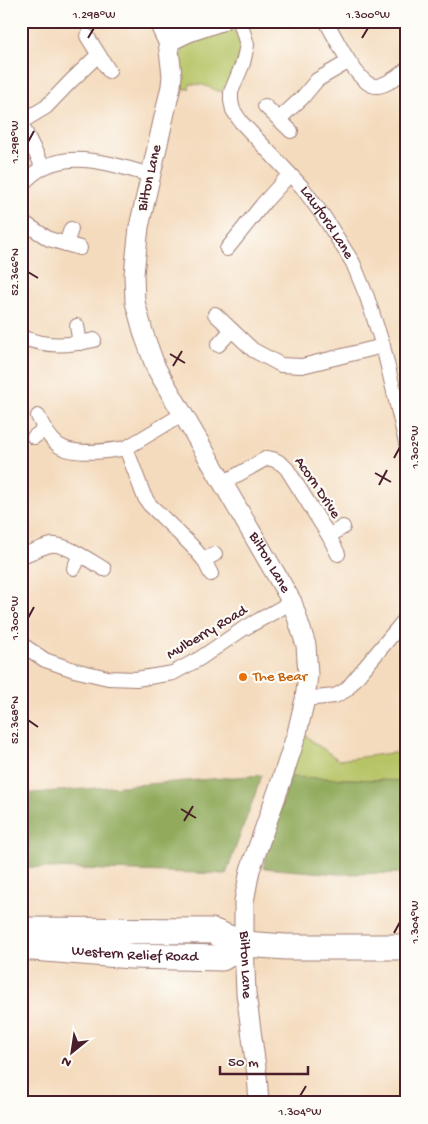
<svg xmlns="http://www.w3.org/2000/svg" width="428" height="1124" viewBox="0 0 428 1124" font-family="'Gochi Hand',sans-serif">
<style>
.green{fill:#b7c466;stroke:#807248}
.forest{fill:#91aa5b;stroke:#6e6443}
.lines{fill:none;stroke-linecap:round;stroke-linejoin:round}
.street-casing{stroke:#9f7d74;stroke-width:16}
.secondary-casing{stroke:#9f7d74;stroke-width:21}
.highway-casing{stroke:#9f7d74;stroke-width:27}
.street{stroke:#fff;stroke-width:14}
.secondary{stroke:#fff;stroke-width:19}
.highway{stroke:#fff;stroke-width:25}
.ticks{fill:none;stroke:#4a1f2b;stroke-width:2}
.food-dot{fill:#e8710a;stroke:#fdfcf7;stroke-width:2}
.labels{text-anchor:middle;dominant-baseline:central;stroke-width:4.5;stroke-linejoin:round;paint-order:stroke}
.street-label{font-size:15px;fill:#4a1f2b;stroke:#fdfcf7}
.food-label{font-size:15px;fill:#c56008;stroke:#fdfcf7;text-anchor:start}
.neatline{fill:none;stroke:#4a1f2b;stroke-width:2}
.ticks-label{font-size:12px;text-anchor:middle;fill:#4a1f2b}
</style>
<rect width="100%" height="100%" fill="#fdfcf7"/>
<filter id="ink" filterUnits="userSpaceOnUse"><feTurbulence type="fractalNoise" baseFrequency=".02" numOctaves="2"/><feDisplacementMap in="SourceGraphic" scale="10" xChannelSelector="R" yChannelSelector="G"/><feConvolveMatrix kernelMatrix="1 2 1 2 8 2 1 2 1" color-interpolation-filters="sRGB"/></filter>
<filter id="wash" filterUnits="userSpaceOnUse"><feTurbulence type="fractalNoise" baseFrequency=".0096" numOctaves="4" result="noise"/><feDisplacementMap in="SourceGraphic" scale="20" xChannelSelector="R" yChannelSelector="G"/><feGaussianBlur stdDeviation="1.12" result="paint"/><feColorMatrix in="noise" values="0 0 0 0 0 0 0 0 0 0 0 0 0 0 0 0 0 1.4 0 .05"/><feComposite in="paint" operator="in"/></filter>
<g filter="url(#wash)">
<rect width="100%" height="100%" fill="#f4dbbe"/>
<!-- green -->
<g class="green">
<path d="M228 29 234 31 241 37 242 49 229 82 221 92 203 85 190 84 189 89H179C179 74 176 57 186 45Z"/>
<polygon points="301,730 312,741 339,760 391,753 407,753 407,781 290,777"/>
</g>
<!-- forest -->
<g class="forest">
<polygon points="262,775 226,874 21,867 21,794"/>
<polygon points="290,777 407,781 407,873 338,874 263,868"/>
</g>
</g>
<g filter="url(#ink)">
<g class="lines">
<!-- street casing -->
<g class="street-casing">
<g id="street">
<path id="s1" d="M240 21 247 45 243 63 231 92V101L233 110 241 122 302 187 324 217 353 263 367 297 383 346 407 447"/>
<path d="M326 21C334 35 359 88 377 86 388 85 398 76 407 69"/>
<polyline points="87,36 109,71"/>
<polyline points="265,106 291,131"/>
<polyline points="279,119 302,98 317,80 348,62"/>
<polyline points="21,122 46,107 69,83 98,55"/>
<polyline points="21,124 43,167"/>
<path d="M21 186C56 143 106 163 151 175"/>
<polyline points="21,223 26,224 49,239 80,248"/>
<polyline points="66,244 71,229"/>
<polyline points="227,249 262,205 289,175"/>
<polyline points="215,314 253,350 281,365 302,366 383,346"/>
<polyline points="77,326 80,343"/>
<path d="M21 337C47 347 67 346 94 340"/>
<polyline points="218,345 232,330"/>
<polyline points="183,414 126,448 144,496 149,504 191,545 204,560 211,574"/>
<path d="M38 416C43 427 49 438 58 445 73 456 109 451 126 448"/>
<polyline points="34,437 45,429"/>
<path d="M223 483 267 458C275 459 282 463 287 469L329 536 338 554"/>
<polyline points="329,536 343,527"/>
<path d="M21 556C31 553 41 547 51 545 65 543 92 562 104 569"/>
<polyline points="204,560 215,554"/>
<polyline points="74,568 80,555"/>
<polyline points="21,644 45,660 74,670 108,678 136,679 173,673 199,659 243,629 292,602"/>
<polyline points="305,699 335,696 346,690 407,617"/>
</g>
</g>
<!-- secondary casing -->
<g class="secondary-casing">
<g id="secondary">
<path id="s2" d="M158 21 168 42 172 75 171 86 139 227 134 274 135 302 144 335 156 368 292 602 306 645 308 675 305 699 297 733 282 779 250 870 244 901V944L246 993 257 1075 259 1103"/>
<polyline points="168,42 189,32 221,21"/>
</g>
</g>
<!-- highway casing -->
<g class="highway-casing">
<g id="highway">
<polyline points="21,930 212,931 244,944 286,947 407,947"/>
<path id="s3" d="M21 947 131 956 222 958 244 944"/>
</g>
</g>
<!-- street -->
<use href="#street" class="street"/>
<!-- secondary -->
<use href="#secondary" class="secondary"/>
<!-- highway -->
<use href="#highway" class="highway"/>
</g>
</g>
<!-- ticks -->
<path class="ticks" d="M88 38 94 28M362 38 368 28M28 142 34 131M28 272 38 278M170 354 185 363M173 366 182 351M394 458 400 447M375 473 391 482M379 485 387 470M28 618 34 607M28 720 38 727M181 809 196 818M184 821 193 806M394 933 400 922M300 1096 306 1086"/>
<!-- markers -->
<circle class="food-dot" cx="243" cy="677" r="5"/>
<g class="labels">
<!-- street labels -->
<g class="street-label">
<text transform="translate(150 178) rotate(-77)">Bilton Lane</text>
<text stroke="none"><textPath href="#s1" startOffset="240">Lawford Lane</textPath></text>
<text transform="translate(317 488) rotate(56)">Acorn Drive</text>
<text stroke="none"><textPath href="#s2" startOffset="582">Bilton Lane</textPath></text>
<text transform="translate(207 633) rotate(-31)">Mulberry Road</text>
<text stroke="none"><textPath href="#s3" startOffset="114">Western Relief Road</textPath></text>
<text stroke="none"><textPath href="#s2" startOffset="1002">Bilton Lane</textPath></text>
</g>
<!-- food labels -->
<g class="food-label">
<text x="253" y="677">The Bear</text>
</g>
</g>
<!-- margin -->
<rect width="428" height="1124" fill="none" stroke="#fdfcf7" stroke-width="55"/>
<!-- north arrow -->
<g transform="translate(72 1052) rotate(210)" stroke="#fdfcf7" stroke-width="4" paint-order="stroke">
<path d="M0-4L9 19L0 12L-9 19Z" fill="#4a1f2b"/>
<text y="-8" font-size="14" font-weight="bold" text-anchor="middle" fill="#4a1f2b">N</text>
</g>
<!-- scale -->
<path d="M220 1066v8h88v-8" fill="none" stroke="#4a1f2b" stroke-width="2.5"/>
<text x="228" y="1066" font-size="15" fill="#4a1f2b" stroke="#fdfcf7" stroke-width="4" paint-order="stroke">50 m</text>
<rect x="28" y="28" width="372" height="1068" class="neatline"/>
<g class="ticks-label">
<text x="94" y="18">1.298°W</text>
<text x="368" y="18">1.300°W</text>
<text transform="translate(14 142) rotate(-90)" y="4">1.298°W</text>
<text transform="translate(14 272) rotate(-90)" y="4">52.366°N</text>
<text transform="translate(414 447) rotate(-90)" y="4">1.302°W</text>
<text transform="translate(14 618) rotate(-90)" y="4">1.300°W</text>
<text transform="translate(14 720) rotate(-90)" y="4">52.368°N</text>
<text transform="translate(414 922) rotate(-90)" y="4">1.304°W</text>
<text x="300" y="1115">1.304°W</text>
</g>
</svg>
